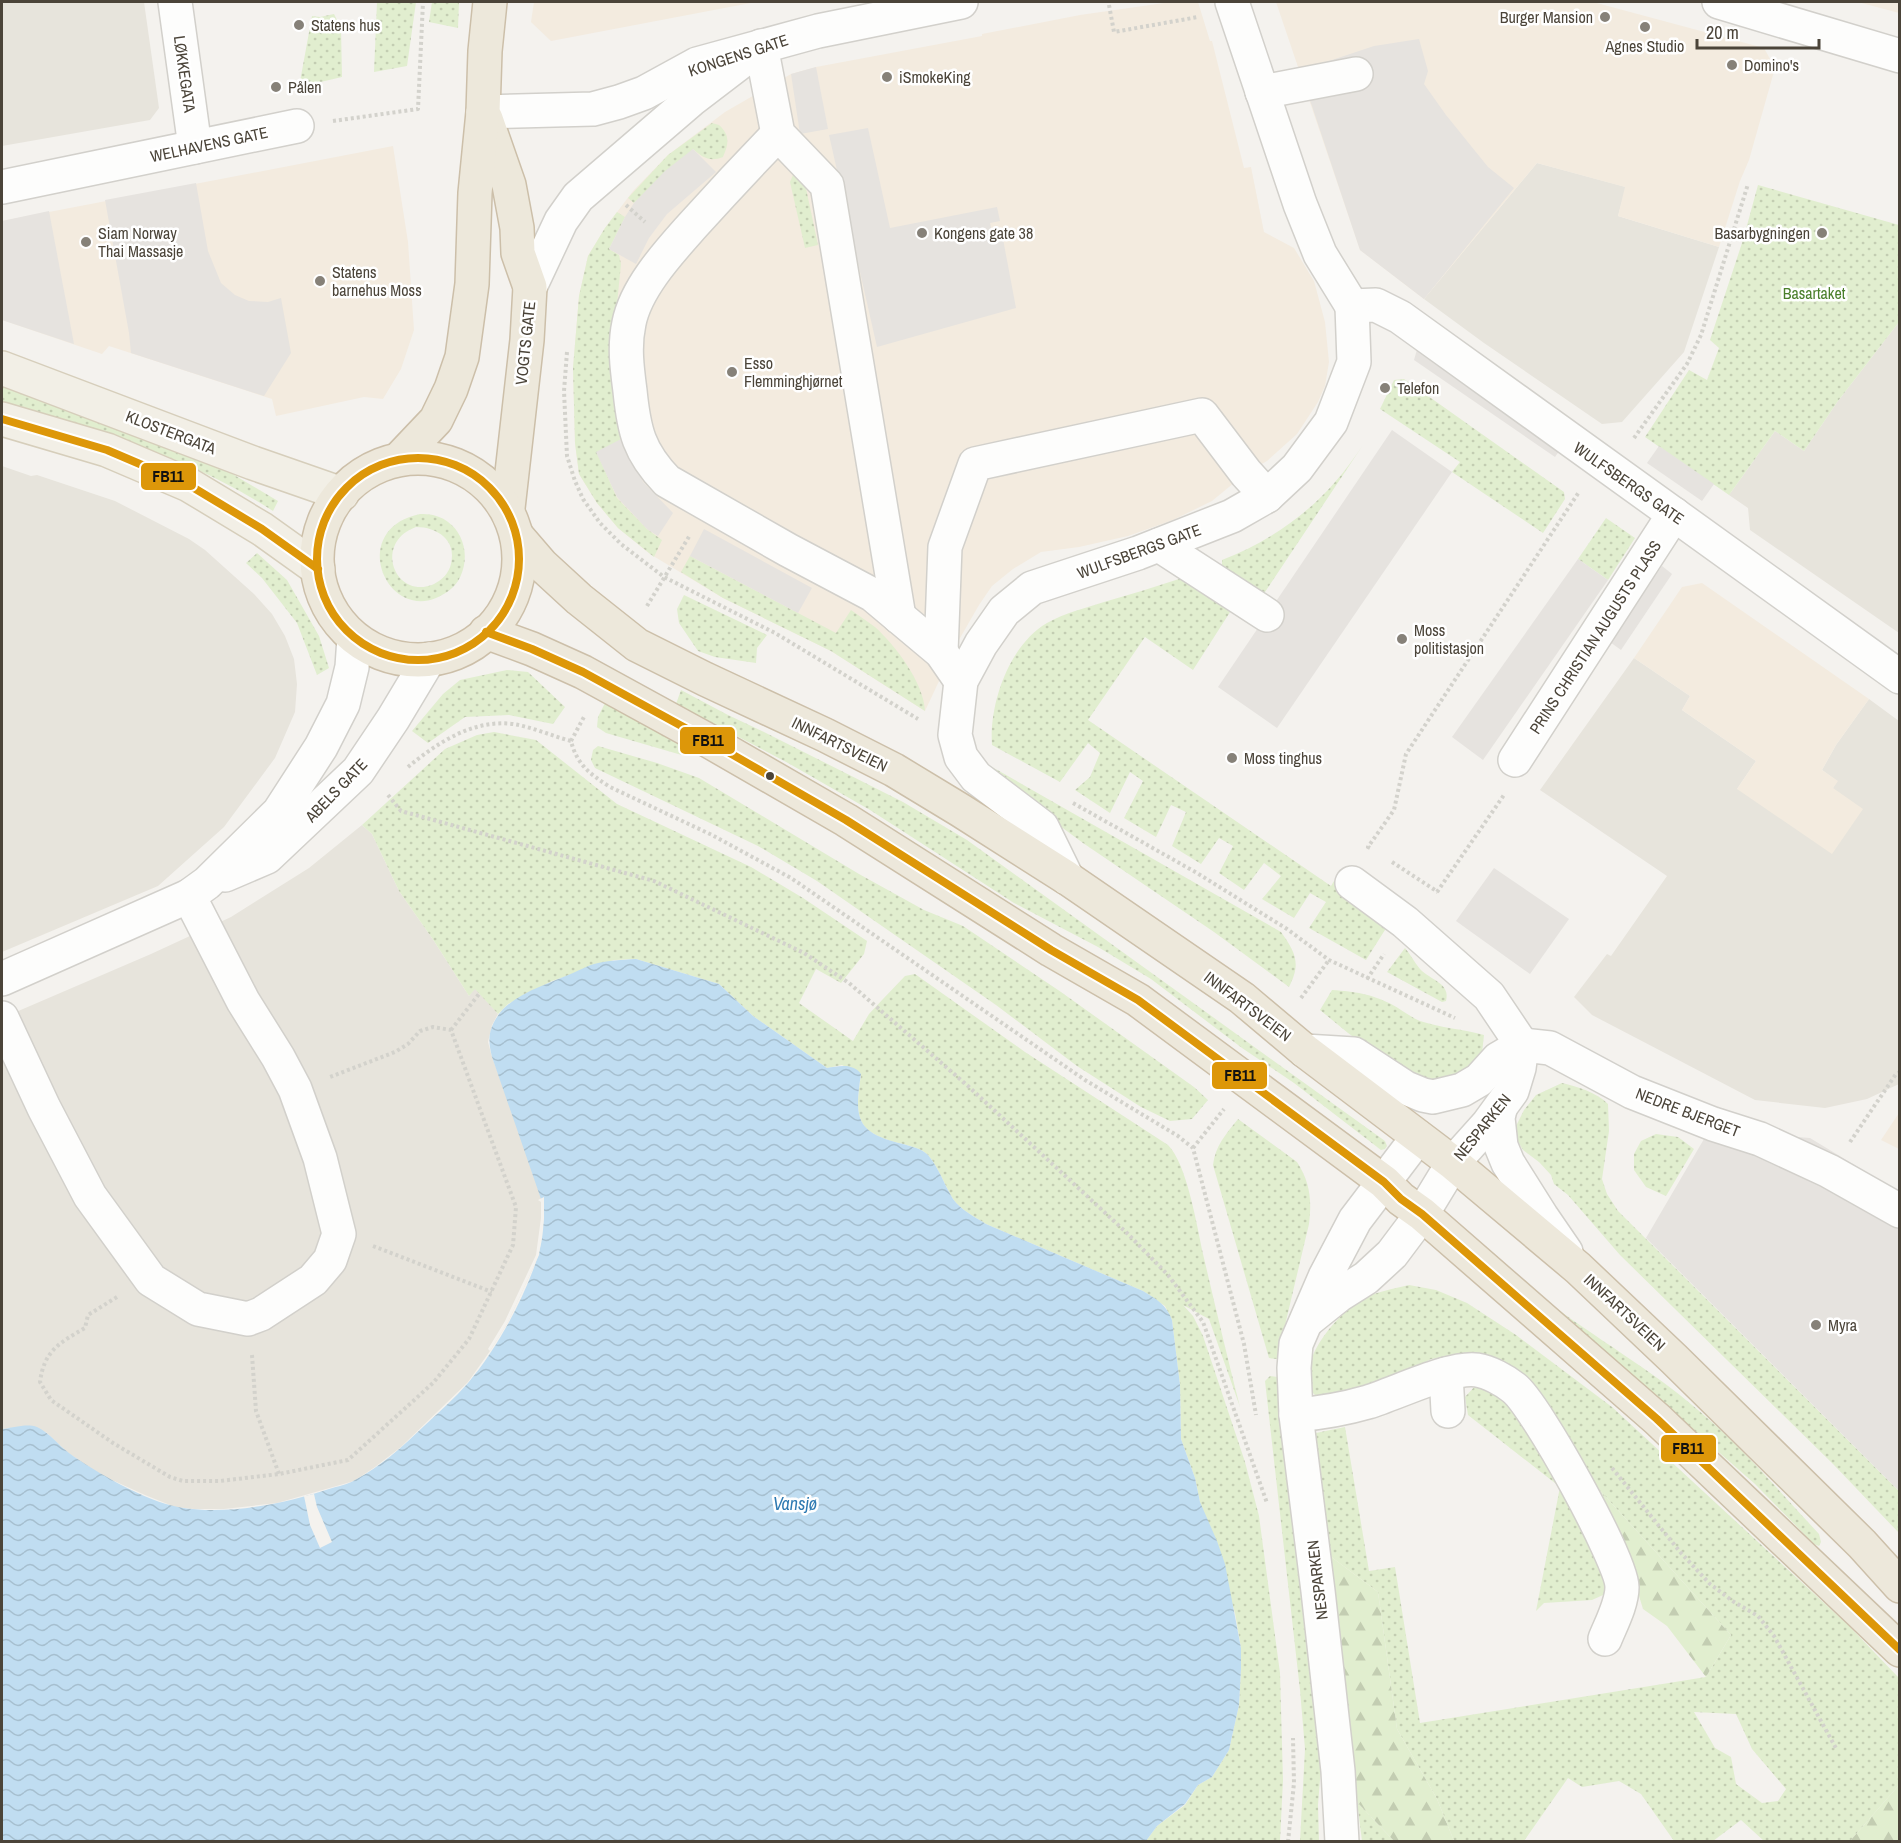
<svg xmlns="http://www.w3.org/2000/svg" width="1901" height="1843" viewBox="0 0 1901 1843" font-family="'Archivo Narrow',sans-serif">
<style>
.residential{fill:#e7e4dc}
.commercial{fill:#f3ebdf}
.green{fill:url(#green-dots);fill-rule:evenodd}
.forest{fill:url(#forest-firs)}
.parking{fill:#e6e3df}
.water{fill:url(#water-waves)}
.pier{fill:#f4f2ee}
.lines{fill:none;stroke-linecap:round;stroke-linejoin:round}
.minor-casing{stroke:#d2d0cb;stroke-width:36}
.major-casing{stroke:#d6cebb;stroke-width:36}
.highway-casing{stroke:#ccbfa9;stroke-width:36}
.path{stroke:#d3d2cc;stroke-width:4;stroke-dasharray:3 3;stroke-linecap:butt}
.minor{stroke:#fdfdfc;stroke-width:33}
.major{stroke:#f2efe6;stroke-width:33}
.highway{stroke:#ede8db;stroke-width:33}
.bus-1-casing{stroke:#fff;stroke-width:12}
.bus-1{stroke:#dd9709;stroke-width:8}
.poi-dot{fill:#868178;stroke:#fff;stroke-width:2}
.bus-dot{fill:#4b4439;stroke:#fff;stroke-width:2}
.labels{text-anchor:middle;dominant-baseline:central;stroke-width:5;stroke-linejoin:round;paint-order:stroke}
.poi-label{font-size:16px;fill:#4b4439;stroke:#fff;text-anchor:start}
.street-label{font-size:16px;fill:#4b4439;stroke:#fff}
.park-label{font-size:16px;fill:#4a7f2a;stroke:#fff}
.water-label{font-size:18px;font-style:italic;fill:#2e7ab2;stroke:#fff}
.line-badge{stroke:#fff;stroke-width:2}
.pale-badge-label{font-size:16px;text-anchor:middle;font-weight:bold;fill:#111}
</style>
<defs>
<pattern id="green-dots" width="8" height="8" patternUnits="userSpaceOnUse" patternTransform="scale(1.5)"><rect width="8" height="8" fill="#e1eecf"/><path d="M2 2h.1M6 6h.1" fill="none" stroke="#c3cdb2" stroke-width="1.8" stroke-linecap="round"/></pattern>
<pattern id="forest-firs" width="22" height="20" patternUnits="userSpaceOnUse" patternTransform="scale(1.5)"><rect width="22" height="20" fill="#e1eecf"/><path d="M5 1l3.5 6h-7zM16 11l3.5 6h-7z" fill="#c3cdb2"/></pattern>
<pattern id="water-waves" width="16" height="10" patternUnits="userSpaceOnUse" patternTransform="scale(1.5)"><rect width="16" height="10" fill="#c0ddf1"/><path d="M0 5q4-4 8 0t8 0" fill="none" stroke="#a6bfcf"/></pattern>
</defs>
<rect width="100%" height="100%" fill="#f4f2ee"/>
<!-- residential -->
<g class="residential">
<polygon points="2,2 144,2 159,108 150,120 2,146"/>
<polygon points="1537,163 1626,187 1618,216 1719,247 1684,352 1622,422 1602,424 1484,343 1424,299"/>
<polygon points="1899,322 1899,633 1750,530 1748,508 1729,495 1775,431 1804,451 1838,401"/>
<polygon points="2,466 31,476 37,475 115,501 189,539 205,550 254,594 272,614 285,636 294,659 297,684 295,712 275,758 224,827 158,886 2,952"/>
<polygon points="1634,658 1690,696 1682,710 1756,761 1737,789 1833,788 1837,781 1822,770 1836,745 1869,699 1899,721 1899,1084 1867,1099 1825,1108 1755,1100 1592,1015 1574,997 1607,954 1611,956 1667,876 1540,790"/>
<polygon points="362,825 372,834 399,891 434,941 469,996 475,988 498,1014 492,1025 488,1042 492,1057 544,1197 539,1255 508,1322 490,1351 468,1382 401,1447 375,1467 354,1481 277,1503 224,1509 194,1509 175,1507 145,1495 101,1475 67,1452 46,1432 19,1427 2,1429 2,1018 151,954 231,917 309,868"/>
</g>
<!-- commercial -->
<g class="commercial">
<polygon points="534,2 756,2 551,41 531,22"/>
<polygon points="1171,2 1198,2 1210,41 1212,41 1244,168 1251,167 1264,232 1294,248 1314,281 1325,322 1329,362 1325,386 1318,402 1297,434 1267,461 1246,473 1212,501 1173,520 1128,536 1079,547 1041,552 1013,569 992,586 979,605 956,645 925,711 831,651 723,598 650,554 618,528 597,503 579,474 575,443 573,368 579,296 588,256 605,228 633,191 668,155 725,112 791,74 816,67 982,36 982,34 1080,15"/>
<polygon points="1276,2 1593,2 1764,48 1775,68 1749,160 1740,181 1719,247 1618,216 1625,187 1537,163 1424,299 1360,250"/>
<polygon points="1858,2 1899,2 1899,13"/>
<polygon points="393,146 408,242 414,330 401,369 383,399 364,397 276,416 272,399 109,346 102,354 2,320 2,221"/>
<polygon points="1702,583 1869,699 1836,745 1822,770 1838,781 1833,788 1863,809 1832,854 1737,789 1756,761 1682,710 1690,696 1634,658 1682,587"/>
<polygon points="1899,1113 1899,1149 1881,1140"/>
</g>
<!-- green -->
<g class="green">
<polygon points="377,2 416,2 407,66 374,72"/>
<polygon points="432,2 459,2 458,28 429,22"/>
<polygon points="334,14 341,28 342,77 299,87 312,16 320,17"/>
<path d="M712 123 719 125C730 135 729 144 723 157 710 162 703 158 693 149L634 203 628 198 668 155Z"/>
<polygon points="799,174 804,179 818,245 805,248 790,182 793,175"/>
<polygon points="1758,185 1899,225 1899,322 1838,401 1804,451 1775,431 1729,495 1645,437 1689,370 1707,380 1719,348 1710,340 1743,240"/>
<polygon points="617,212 625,217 609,249 619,255 621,264 615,324 622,437 620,440 597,453 617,498 647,529 662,540 654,557 618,528 597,503 579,474 575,443 573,368 579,296 588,256 605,228"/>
<polygon points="1404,379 1564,492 1565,499 1543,533 1452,472 1460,462 1380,409 1394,380"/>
<path d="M2 383 224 469 278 501 273 511C190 457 96 429 2 402Z"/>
<path d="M1363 445 1263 595 1222 567V560C1264 544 1305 517 1335 482 1345 471 1354 458 1363 445Z"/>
<path d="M420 514C424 514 429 514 433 515 463 522 473 557 458 581 453 589 445 594 436 598 385 619 348 529 420 514ZM416 527C437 527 457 540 451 564 449 573 442 580 434 584 396 601 372 543 416 527Z"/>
<polygon points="1606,518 1635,538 1608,580 1578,559"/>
<polygon points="257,553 287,580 319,636 329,668 317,675 297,623 262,578 246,563"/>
<path d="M690 556 836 633 851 610C859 616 867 621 875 627 895 645 924 683 925 711L831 651 723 598 681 572Z"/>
<path d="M1179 579 1188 580 1232 609 1193 670 1145 637 1088 720 1331 886 1334 881 1390 922 1366 960 1309 928 1326 902 1310 893 1294 918 1262 899 1281 876 1264 863 1244 890 1219 873 1233 846 1219 838 1201 864 1172 846 1186 812 1171 805 1156 837 1124 818 1143 781 1130 772 1110 813 1075 790 1090 777 1100 753 1088 743 1060 782 992 745C989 704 1009 645 1047 623 1065 613 1085 608 1104 602 1129 595 1154 587 1179 579Z"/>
<polygon points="684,595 767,635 757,648 756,663 715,657 698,651 679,623 677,609"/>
<polygon points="507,670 528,672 565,707 553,724 509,715 465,717 428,743 412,731 443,694 460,680"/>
<polygon points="681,690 728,715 766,733 903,802 967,840 1385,1141 1387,1146 1385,1149 1381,1150 1294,1083 1242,1048 1151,979 1098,947 1014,903 870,810 788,763 676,704"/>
<polygon points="607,699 639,714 689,750 685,756 606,733 597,727 598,717"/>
<path d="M494 732 536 740 617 804 751 867 803 898 867 941 864 954 841 983 816 969 799 1003 853 1041 869 1014 883 999 905 976 915 974 1025 1052 1168 1145C1187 1164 1197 1226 1203 1254 1215 1305 1227 1356 1240 1407L1209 1319 1183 1305 1193 1316 1203 1336 1245 1462 1259 1516 1280 1673 1283 1780 1280 1841H1146L1157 1826 1185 1805 1198 1785 1212 1777 1229 1750 1239 1705 1241 1669V1648L1235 1613 1200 1502 1195 1478 1181 1439 1180 1385 1172 1320 1165 1306 1143 1291 986 1224C975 1217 961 1210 953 1199 944 1184 939 1168 928 1155 921 1148 912 1147 903 1144 856 1133 854 1119 861 1075L842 1065 827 1068 753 1016 719 984 636 959 614 960 552 981 508 1004 498 1014 475 989 469 996 434 941 399 891 372 834 362 825 445 749 477 735Z"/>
<polygon points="598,746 657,763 699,778 859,874 924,910 963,926 1061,992 1194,1087 1208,1100 1192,1119 1170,1121 1141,1107 1077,1066 996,1005 817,881 758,846 595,768 591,760 593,750"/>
<path d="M985 763 1281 932C1296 953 1301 964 1289 987L1214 932 1083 843 999 781Z"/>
<path d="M1405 948C1411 955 1414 962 1420 969 1430 980 1451 983 1446 1001L1442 1002 1387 972Z"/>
<path d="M1332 990C1357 992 1368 993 1391 1004 1401 1009 1410 1017 1420 1021 1441 1028 1463 1029 1484 1035L1482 1053 1472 1070 1451 1079H1429L1401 1072 1348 1033 1320 1010Z"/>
<path d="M1562 1083C1578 1087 1596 1092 1608 1104L1609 1131 1602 1179 1607 1194 1618 1211 1899 1491V1533L1833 1464 1620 1255 1568 1195 1554 1184 1551 1175 1539 1162 1523 1150 1517 1140 1516 1126 1524 1110 1536 1095Z"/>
<path d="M1238 1119 1297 1162C1310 1182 1312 1200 1309 1224L1277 1359 1269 1358 1213 1165C1215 1146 1226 1134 1238 1119Z"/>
<polygon points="1656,1134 1678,1137 1694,1149 1666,1196 1646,1187 1634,1170 1634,1154 1641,1141"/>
<path d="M1482 1244C1505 1261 1524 1284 1547 1301 1596 1339 1651 1369 1698 1410 1742 1447 1780 1492 1819 1534L1821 1542 1819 1546 1814 1544 1755 1484Z"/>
<path d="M1409 1285 1436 1290 1467 1303 1516 1335 1612 1407 1849 1626 1899 1678V1785L1850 1841H1764L1741 1820 1713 1841H1674L1641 1794 1619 1781 1582 1787 1568 1778 1524 1841H1454L1437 1799 1397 1729 1378 1592 1330 1556 1324 1534 1316 1433 1345 1427 1369 1571 1395 1567 1420 1723 1706 1677 1731 1635 1586 1475 1495 1359 1467 1353 1431 1359 1405 1373 1356 1392 1318 1398 1308 1388C1309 1377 1309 1365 1313 1355 1322 1335 1341 1313 1359 1301 1374 1292 1392 1289 1409 1285ZM1694 1712 1736 1714 1752 1749 1786 1789 1778 1801 1762 1803 1736 1784 1731 1757 1715 1748Z"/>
<polygon points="1270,1376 1278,1377 1302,1575 1306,1634 1321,1767 1318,1805 1319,1841 1300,1841 1305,1749 1300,1690 1265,1381"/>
<polygon points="1476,1385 1495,1390 1520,1416 1569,1492 1609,1586 1603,1595 1592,1600 1544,1603 1536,1611 1560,1487 1468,1415 1465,1397"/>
<polygon points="1357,1802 1394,1841 1362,1841"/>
</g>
<!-- forest -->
<g class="forest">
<polygon points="1586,1475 1731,1635 1706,1677 1667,1626 1643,1609 1632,1573"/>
<polygon points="1330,1556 1378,1592 1397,1729 1437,1799 1454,1841 1394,1841 1357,1802"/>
<polygon points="1899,1785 1899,1841 1850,1841"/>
</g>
<!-- parking -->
<g class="parking">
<polygon points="1419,39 1428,71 1424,84 1446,115 1488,167 1514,188 1424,299 1360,250 1312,106 1299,71 1374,46"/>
<polygon points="816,67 828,129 800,134 791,74"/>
<polygon points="868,128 890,228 997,207 1000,221 990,223 994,240 1003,239 1016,308 877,347 829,135"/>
<polygon points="693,149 716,172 667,214 649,238 636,264 609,249 625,217 634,203 665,171"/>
<polygon points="196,183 208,251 221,283 235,295 249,301 268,302 281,298 291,353 264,396 131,353 129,333 105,200"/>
<polygon points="49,211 74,344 2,320 2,221"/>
<polygon points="1418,346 1562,447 1555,457 1414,360"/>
<polygon points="1392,430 1452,472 1277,728 1218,687"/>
<polygon points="623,438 643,482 673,513 658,536 647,529 617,497 596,452"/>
<polygon points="1659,446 1714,484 1702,501 1647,463"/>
<polygon points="704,529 812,588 798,613 690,556"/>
<polygon points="1578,559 1608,580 1483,760 1452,737"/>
<polygon points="1662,566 1672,574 1621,650 1610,642"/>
<polygon points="1494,868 1569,919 1530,974 1456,921"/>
<polygon points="1721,1110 1773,1135 1810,1138 1899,1192 1899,1491 1646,1238"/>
</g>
<!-- water -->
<path class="water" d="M636 959 719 984 753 1016 827 1068C839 1066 853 1063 861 1074 854 1119 856 1133 903 1144 912 1147 921 1148 928 1155 939 1168 944 1184 953 1199 961 1210 975 1217 986 1224L1143 1291C1155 1298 1167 1305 1172 1320L1180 1385 1181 1439 1195 1478 1200 1502 1217 1541 1225 1564 1241 1648V1669L1239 1705 1229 1750 1212 1777 1198 1785 1185 1804 1157 1826 1146 1841 2 1842V1429C12 1428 27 1423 37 1427 50 1433 58 1445 69 1453 95 1472 146 1501 178 1507 226 1516 284 1504 329 1489 338 1486 347 1485 355 1480 380 1467 402 1447 423 1427 438 1413 454 1399 468 1383 497 1349 524 1299 538 1256 544 1238 544 1217 544 1198L541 1199 492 1057C488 1041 488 1031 497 1017 510 995 550 983 573 973 580 970 587 966 594 964 608 960 622 960 636 959Z"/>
<!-- pier -->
<g class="pier">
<polygon points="544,1197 544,1218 539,1255 508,1322 490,1351 488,1349 505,1321 536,1255 541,1218 541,1202 538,1200"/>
<polygon points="314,1494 317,1507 332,1542 320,1548 310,1525 304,1496"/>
</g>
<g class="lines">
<!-- minor casing -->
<g class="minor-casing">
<g id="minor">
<polyline points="175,2 195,147"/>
<polyline points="1232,2 1300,204 1320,254 1352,306 1376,305 1400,317 1900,677"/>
<polyline points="1719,2 1900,56"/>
<polyline points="761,46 778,134 827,185 899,617"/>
<polyline points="1262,92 1356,74"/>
<polyline points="483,112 593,109 619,102 644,93 697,64 818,31 961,2"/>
<path d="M778 134C749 164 721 194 693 225 670 251 636 287 629 323 624 346 627 368 630 391 634 431 639 452 667 481L788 550 873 595 941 652 961 681"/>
<polyline points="2,187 297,126"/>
<polyline points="530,287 561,221 578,197 691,100 746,58"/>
<polyline points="1159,545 1267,615"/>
<polyline points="941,652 945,547 975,464 1202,415 1246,473 1267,496"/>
<polyline points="1515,760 1674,514"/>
<polyline points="225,875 267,857 358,771 393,719 429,659"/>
<polyline points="1067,878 1042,827 976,777 961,757 955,735 961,681 981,644 1004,611 1032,588 1138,553 1232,516 1267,496 1297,468 1331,422 1354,362 1352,306"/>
<polyline points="1352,883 1405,922 1489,996 1522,1045"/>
<polyline points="2,979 189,896 207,883 279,812 321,747 343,704 352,667 354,638"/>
<polyline points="2,1018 44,1108 90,1196 151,1280 198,1309 248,1319 261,1314 313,1280 330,1260 339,1234 320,1158 295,1089 278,1057 243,1001 189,896"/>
<polyline points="1522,1045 1550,1048 1632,1092 1713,1124 1760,1139 1829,1171 1900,1211"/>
<polyline points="1305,1051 1354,1054 1406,1088 1423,1095 1433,1097 1462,1090 1479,1080 1498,1059 1522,1045"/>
<polyline points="1500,1109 1498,1118 1501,1146 1508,1163 1542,1217 1566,1252"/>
<polyline points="1309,1319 1339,1295 1366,1278 1392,1254 1422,1214 1453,1163 1488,1124 1512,1091 1519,1068 1522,1045"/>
<polyline points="1446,1374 1448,1411"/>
<path d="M1296 1415C1320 1413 1344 1409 1368 1402 1395 1394 1451 1366 1477 1370 1489 1372 1504 1380 1514 1388 1536 1405 1622 1561 1622 1587 1622 1604 1611 1624 1605 1639"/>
<polyline points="1342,1842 1338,1771 1318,1591 1296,1415 1294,1368 1296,1344 1325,1277 1355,1220 1418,1137"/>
</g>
</g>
<!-- major casing -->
<g class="major-casing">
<g id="major">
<polyline points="2,368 253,463 342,494"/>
<polyline points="2,419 107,450 189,485 262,529 318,569"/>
</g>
</g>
<!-- highway casing -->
<g class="highway-casing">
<g id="highway">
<polyline points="486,119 509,185 517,228 518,253 530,287 527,340 508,508"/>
<circle cx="418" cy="559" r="101"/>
<polyline points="399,459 436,420 451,389 462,357 472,284 475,193 483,112 485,51 490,2"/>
<polyline points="517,536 542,565 579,599 637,645 705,679 825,735 894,770 960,810 1067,878 1242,998 1305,1051 1453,1163 1578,1268 1674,1359 1862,1544 1900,1586"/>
<polyline points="486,632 532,649 583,672 709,741 846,820 1051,950 1138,1000 1384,1182 1401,1199 1422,1214 1657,1419 1900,1650"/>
</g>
</g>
<!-- path -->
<g class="path">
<polyline points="1109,5 1114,32 1198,17"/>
<polyline points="333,121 418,109 423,2"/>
<polyline points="626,205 645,222"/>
<polyline points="567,352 564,391 567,456 575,481 583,499 600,523 621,544 664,577 775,633 918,719"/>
<polyline points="1634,438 1687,364 1701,335 1748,184"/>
<polyline points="647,606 690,535"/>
<polyline points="571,741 585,715"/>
<path d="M408 767C437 743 473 719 513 724 532 727 552 736 571 741 577 765 590 774 610 787L712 835 791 878 1085 1080 1178 1136 1193 1148 1244 1344 1256 1415"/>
<polyline points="388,795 401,811 654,881 804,953 849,983 968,1086 1128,1234 1168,1275 1203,1322 1267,1503"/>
<polyline points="1073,803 1197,873 1287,929 1329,960 1455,1018"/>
<polyline points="1370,848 1368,847 1394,810 1406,754 1579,492"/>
<polyline points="1392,862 1438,892"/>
<polyline points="1437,892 1504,795"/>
<polyline points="1367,979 1384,954"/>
<polyline points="1301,998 1329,960"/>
<polyline points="451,1030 479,994"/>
<polyline points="1850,1142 1896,1074 1900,1072"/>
<polyline points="1193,1148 1224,1109"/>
<polyline points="373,1246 492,1292"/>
<path d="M117 1297 88 1315 85 1328C59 1343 44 1351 40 1382L51 1400 113 1443 170 1477 183 1481H220L279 1474 348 1460 433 1383 469 1339 513 1245 516 1207 451 1030 433 1027 420 1031 408 1044 395 1052 330 1077"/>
<polyline points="252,1355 256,1411 279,1474"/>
<polyline points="1612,1468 1681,1553 1710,1584 1734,1602 1758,1616 1774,1636 1837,1750"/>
<polyline points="1288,1842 1294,1783 1293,1738"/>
</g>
<!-- minor -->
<use href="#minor" class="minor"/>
<!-- major -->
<use href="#major" class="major"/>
<!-- highway -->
<use href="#highway" class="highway"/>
<!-- bus-1 casing -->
<g class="bus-1-casing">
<g id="bus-1">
<polyline points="2,419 107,450 189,485 262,529 318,569"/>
<circle cx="418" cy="559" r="101"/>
<polyline points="486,632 532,649 583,672 709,741 846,820 1051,950 1138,1000 1384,1182 1401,1199 1422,1214 1657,1419 1900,1650"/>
</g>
</g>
<!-- bus-1 -->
<use href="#bus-1" class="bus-1"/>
</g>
<!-- markers -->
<g class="poi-dot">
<circle cx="1605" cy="17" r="6"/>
<circle cx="299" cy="25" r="6"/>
<circle cx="1645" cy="27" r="6"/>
<circle cx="1732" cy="65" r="6"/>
<circle cx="887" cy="77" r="6"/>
<circle cx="276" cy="87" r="6"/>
<circle cx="922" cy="233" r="6"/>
<circle cx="1822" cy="233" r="6"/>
<circle cx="86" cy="242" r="6"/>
<circle cx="320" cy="281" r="6"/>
<circle cx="732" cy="372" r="6"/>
<circle cx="1385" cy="388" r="6"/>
<circle cx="1402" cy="639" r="6"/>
<circle cx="1232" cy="758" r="6"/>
<circle cx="1816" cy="1325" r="6"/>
</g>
<circle class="bus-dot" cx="770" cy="776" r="5"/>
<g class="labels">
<!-- poi labels -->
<g class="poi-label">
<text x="1593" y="17" text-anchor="end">Burger Mansion</text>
<text x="311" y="25">Statens hus</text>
<text x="1645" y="46" text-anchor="middle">Agnes Studio</text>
<text x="1744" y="65">Domino's</text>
<text x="899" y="77">iSmokeKing</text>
<text x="288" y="87">Pålen</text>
<text x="98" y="233">Siam Norway<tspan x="98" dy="18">Thai Massasje</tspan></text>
<text x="934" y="233">Kongens gate 38</text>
<text x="1810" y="233" text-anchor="end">Basarbygningen</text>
<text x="332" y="272">Statens<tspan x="332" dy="18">barnehus Moss</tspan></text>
<text x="744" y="363">Esso<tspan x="744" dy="18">Flemminghjørnet</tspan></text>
<text x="1397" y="388">Telefon</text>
<text x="1414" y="630">Moss<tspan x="1414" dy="18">politistasjon</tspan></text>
<text x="1244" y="758">Moss tinghus</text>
<text x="1828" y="1325">Myra</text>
</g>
<!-- street labels -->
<g class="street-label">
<text transform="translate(738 55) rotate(-18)">KONGENS GATE</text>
<text transform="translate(185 74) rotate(82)">LØKKEGATA</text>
<text transform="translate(209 144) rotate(-12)">WELHAVENS GATE</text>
<text transform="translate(525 343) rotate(-84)">VOGTS GATE</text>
<text transform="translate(171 432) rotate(21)">KLOSTERGATA</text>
<text transform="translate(1629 483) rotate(35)">WULFSBERGS GATE</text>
<text transform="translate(1139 551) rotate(-20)">WULFSBERGS GATE</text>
<text transform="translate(1595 637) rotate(-57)">PRINS CHRISTIAN AUGUSTS PLASS</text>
<text transform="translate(840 744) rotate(26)">INNFARTSVEIEN</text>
<text transform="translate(336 790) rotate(-46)">ABELS GATE</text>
<text transform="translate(1248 1006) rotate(37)">INNFARTSVEIEN</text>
<text transform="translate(1688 1112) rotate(21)">NEDRE BJERGET</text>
<text transform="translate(1482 1127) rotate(-51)">NESPARKEN</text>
<text transform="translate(1625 1312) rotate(43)">INNFARTSVEIEN</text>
<text transform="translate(1317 1580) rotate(-97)">NESPARKEN</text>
</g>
<!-- park labels -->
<g class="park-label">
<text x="1814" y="293">Basartaket</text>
</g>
<!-- water labels -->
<g class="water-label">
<text x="795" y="1503">Vansjø</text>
</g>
</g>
<g class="line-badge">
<rect x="140" y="462" width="57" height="29" rx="6" fill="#dd9709"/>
<rect x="679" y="726" width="57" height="29" rx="6" fill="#dd9709"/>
<rect x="1211" y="1061" width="57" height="29" rx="6" fill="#dd9709"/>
<rect x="1660" y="1434" width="57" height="29" rx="6" fill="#dd9709"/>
</g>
<g class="pale-badge-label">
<text x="168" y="482">FB11</text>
<text x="708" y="746">FB11</text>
<text x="1240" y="1081">FB11</text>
<text x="1688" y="1454">FB11</text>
</g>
<!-- border -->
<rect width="1901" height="1843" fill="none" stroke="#4b4439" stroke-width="6"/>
<!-- scale -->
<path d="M1697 39v9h122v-9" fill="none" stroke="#4b4439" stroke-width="3"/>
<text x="1706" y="39" font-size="18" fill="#4b4439" stroke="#ffffff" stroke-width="4.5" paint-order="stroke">20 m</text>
</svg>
